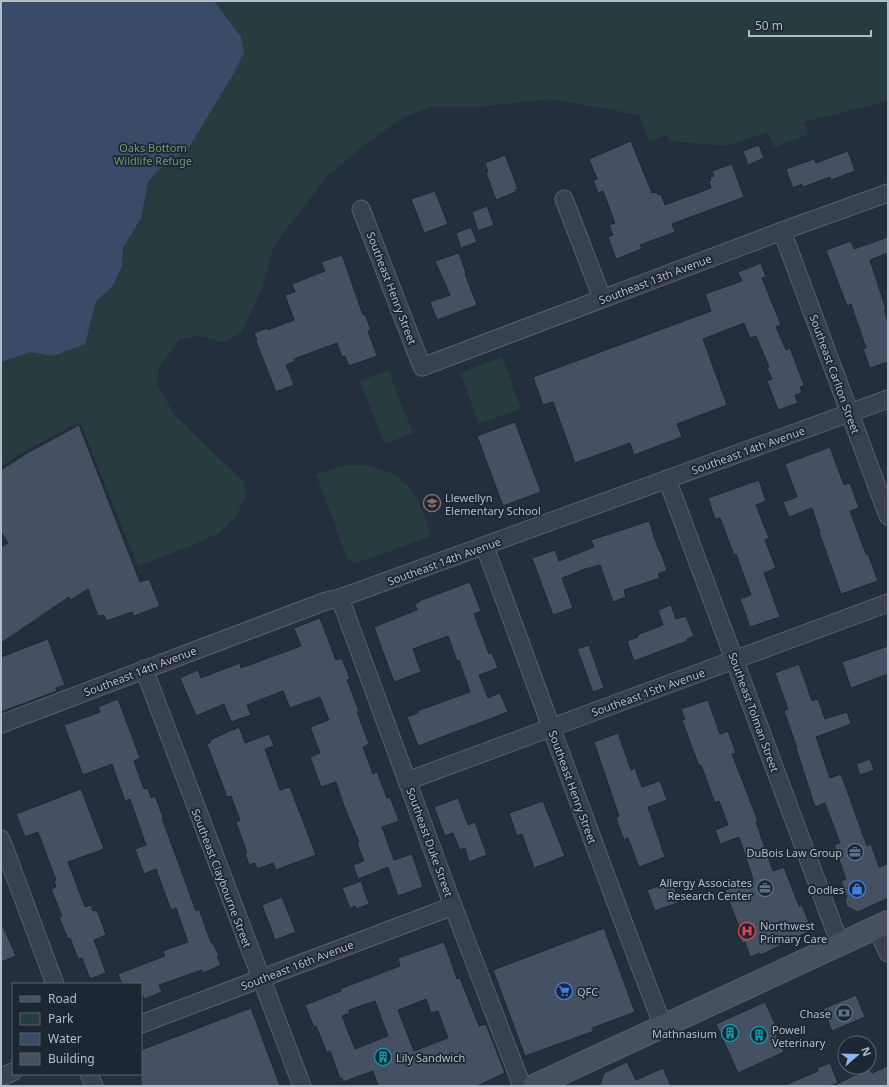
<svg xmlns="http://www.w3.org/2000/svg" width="889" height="1087" viewBox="0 0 889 1087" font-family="'Noto Sans',sans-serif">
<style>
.green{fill:#263c3f}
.water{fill:#394c67}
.building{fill:#455162;stroke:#1f2835;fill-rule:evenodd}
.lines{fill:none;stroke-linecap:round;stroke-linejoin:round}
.street-casing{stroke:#565f6c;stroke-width:19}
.secondary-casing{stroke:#565f6c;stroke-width:24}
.street{stroke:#38414e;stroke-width:17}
.secondary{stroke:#465061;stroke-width:22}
.labels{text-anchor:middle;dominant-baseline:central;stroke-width:3.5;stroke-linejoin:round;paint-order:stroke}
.park-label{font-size:11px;fill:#6b9a76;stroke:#1d2633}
.street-label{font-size:11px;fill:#b4bcc9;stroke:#1d2633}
.poi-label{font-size:11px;fill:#b4bcc9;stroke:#1d2633;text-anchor:start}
</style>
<rect width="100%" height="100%" fill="#242f3e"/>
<!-- green -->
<g class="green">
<polygon points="1,1 888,1 888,101 804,122 808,135 774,147 768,132 727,146 669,141 667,135 649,141 639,115 552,99 477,107 431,107 406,116 368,142 326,178 273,247 263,286 242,332 225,342 199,336 180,339 159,368 157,385 176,417 243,481 246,496 236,516 217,534 191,546 138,566 80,422 26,450 1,467"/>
<polygon points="502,357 521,408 479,424 460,373"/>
<polygon points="388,370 413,433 385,444 360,381"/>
<polygon points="346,465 369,465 395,475 412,490 424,515 431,536 357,563 347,558 316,474"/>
</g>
<!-- water -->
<polygon class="water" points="1,1 214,1 241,37 244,52 234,73 188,149 158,170 148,182 141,218 123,248 122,266 112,287 96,301 85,344 53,356 30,352 1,362"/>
<!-- building -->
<g class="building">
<polygon points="631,141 652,193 657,192 658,195 661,194 665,205 711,188 709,180 711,180 710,177 714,176 712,171 732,164 744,197 672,224 675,232 640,245 642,249 616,259 608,237 613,235 609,225 615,223 603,191 598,193 593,180 597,179 589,159"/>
<polygon points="759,145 764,158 748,165 743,151"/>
<polygon points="848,151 855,171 831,180 830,177 803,187 802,184 793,188 786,169 814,159 816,163"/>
<polygon points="505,155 518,189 515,190 516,192 496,200 486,173 488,172 485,163"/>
<polygon points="435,191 448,224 424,233 411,199"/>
<polygon points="487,206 494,225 478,231 472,212"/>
<polygon points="471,227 477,242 461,248 456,233"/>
<polygon points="888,237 888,253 870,260 886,309 884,310 888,323 888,362 870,368 863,349 866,348 851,304 847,306 826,250 851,241 854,249"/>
<polygon points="459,253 466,273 465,274 477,305 437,320 430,302 450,295 435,261"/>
<polygon points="342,255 363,315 365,314 371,330 368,331 377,356 349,366 345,356 342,357 337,343 294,359 295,361 286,365 294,385 276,392 256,341 257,340 254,333 267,328 268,330 294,320 285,295 295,292 292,284 325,271 321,262"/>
<polygon points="761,263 766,277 762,278 781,325 776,327 786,350 790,348 804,385 800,387 802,393 795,395 798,403 778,410 767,381 772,379 767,368 769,367 756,336 750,338 744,323 703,339 727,405 677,424 682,437 634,455 630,443 575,463 553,402 543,405 533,377 711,311 705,294 742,281 738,272"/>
<polygon points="515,422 541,492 503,506 477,436"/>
<polygon points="79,425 140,582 149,579 160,606 134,616 132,612 106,621 104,615 98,616 88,589 71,600 69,597 1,643 1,547 8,543 1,532 1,470 29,452"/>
<polygon points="830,447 844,485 850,483 859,508 850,511 866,554 868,554 878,581 841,594 819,532 820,532 812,508 789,517 783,502 797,497 785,464"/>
<polygon points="759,480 766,501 756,505 769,538 765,540 776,568 764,573 780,617 750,627 740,599 751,595 736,554 734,555 720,518 715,519 708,498"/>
<polygon points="649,521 659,551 660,551 667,570 658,574 660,578 624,590 626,597 613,602 600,565 585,569 562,578 573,608 553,615 532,558 555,550 559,561 594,547 591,540"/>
<polygon points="470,582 481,611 474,614 489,654 492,653 498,668 479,675 488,698 500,693 508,712 418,746 407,717 418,713 417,711 470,692 459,660 457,661 448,636 413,649 421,672 394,682 374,627 417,610 415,604 419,602 419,601"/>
<polygon points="671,605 676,619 686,616 694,636 687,639 687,641 634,661 627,641 638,637 637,635 663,625 658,610"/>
<polygon points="320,618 336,660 342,658 350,679 347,680 359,711 357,712 369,744 363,747 373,774 377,772 387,798 390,797 399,821 382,827 394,860 412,854 423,887 398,896 388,867 358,879 353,865 364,861 357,843 359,842 344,806 336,782 321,787 310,757 320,753 310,727 329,720 320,697 290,708 283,691 247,705 251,715 231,722 224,704 196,716 180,678 198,670 201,678 240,663 241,668 301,646 294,628"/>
<polygon points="48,639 65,685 56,688 57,691 1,712 1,657"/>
<polygon points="589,645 604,688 593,692 577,649"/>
<polygon points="888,646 888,674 851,688 842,662"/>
<polygon points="799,664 812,701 818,699 825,719 847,712 851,724 816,737 830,778 841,774 867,846 871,844 879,867 888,864 888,898 858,912 847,907 845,899 847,898 841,881 846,879 834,845 840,843 825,803 815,807 796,748 797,748 784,711 788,709 775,673"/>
<polygon points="118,699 140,758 134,761 144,789 148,788 151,798 155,796 163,817 162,818 196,911 199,909 211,943 213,943 219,956 217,956 221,965 203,973 202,970 159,985 162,992 144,999 141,991 141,984 122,984 118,974 165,956 163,951 188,942 176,908 171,910 156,869 144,874 135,849 146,845 130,799 125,801 112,764 83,775 64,725 100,712 98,707"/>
<polygon points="708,700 720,734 728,731 736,753 732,754 758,821 756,822 773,871 784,867 799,906 802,905 812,930 761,955 760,953 750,957 745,942 742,943 737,928 739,927 725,890 753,879 739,837 720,844 715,830 728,825 719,801 715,803 701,765 699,766 682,720 685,719 681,709"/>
<polygon points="239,727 245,743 269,734 274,746 265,749 280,790 290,787 316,855 276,870 273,863 257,869 255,863 249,865 245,853 247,853 236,822 240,820 231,796 227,797 207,744 211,742 210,740"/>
<polygon points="618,733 631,770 635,768 642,787 660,781 667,800 648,807 665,857 639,867 628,838 624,840 616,818 619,816 594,742"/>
<polygon points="870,759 874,770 860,775 856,764"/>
<polygon points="81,789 104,849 68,862 85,907 91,905 93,911 97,910 106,935 94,940 106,973 90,979 82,958 78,959 70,938 68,939 59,917 62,916 51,889 56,887 54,881 56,880 38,832 25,837 16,814"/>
<polygon points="458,798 468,825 475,822 487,855 469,862 465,848 460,850 453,833 445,836 434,807"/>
<polygon points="543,801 565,856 534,868 522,834 517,836 509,813"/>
<polygon points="361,881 369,904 356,909 355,906 350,908 342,888"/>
<polygon points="672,881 680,902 655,911 647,890"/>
<polygon points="282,897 296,932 275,940 262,905"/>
<polygon points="1,922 16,956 1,962"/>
<polygon points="604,928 635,1012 592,1028 594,1031 525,1056 493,970"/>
<path d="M444 942 457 979 460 978 479 1026 486 1024 505 1073 477 1086H378L373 1071 343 1082 342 1078 340 1079 330 1051 327 1053 316 1026 314 1027 305 1005 341 991 340 989 400 966 398 958ZM426 999 431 1013 438 1011 448 1038 414 1051 398 1010ZM375 1001 388 1036 355 1049 342 1016 350 1013 349 1010Z"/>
<polygon points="856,995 865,1017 832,1031 823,1009"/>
<polygon points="765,1002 777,1028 774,1029 784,1052 738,1073 716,1024"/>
<polygon points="251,1008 280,1086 141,1086 141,1050"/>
<polygon points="627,1062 636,1080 663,1068 671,1086 600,1086 604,1073"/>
<polygon points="830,1063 838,1083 830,1086 783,1086 818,1071 817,1068"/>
<polygon points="888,1066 888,1086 833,1086 869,1068 872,1073"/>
</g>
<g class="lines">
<!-- street casing -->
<g class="street-casing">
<g id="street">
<polyline points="564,199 602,298"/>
<polyline points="361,209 422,367 782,231 888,193"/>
<polyline points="782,231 888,516"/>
<polyline points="667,479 840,944"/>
<path d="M485 547C544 706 601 867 663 1026"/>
<polyline points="340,598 453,906 522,1086"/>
<polyline points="144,669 302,1086"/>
<polyline points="1,724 326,601 340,598 888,399"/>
<polyline points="407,781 888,603"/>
<polyline points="1,839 55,984"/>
<polyline points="876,927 888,953"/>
<polyline points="141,1024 453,906"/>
<polyline points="89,1074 94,1086"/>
<polyline points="1,1077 13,1072"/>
</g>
</g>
<!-- secondary casing -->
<g class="secondary-casing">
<polyline id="secondary" points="534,1086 888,922"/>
</g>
<!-- street -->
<use href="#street" class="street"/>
<!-- secondary -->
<use href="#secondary" class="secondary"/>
</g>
<!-- icons -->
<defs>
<g id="school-ring" transform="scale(0.9)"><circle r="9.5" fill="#1d2633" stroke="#8d6e63" stroke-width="1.5"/><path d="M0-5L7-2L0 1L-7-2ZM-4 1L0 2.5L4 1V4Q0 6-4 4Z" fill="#8d6e63"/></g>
<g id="office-ring" transform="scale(0.9)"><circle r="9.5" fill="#1d2633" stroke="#5c6f8a" stroke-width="1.5"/><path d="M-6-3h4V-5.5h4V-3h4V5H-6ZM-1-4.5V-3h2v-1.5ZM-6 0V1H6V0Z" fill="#5c6f8a"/></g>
<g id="shop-ring" transform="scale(0.9)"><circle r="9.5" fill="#1d2633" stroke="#3f7fe0" stroke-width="1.5"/><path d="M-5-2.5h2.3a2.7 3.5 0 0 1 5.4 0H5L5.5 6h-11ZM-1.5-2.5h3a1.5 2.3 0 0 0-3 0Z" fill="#3f7fe0"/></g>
<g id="hospital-ring" transform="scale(0.9)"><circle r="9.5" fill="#1d2633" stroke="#e0444e" stroke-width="1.5"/><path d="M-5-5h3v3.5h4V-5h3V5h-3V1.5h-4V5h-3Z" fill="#e0444e"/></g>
<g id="supermarket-ring" transform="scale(0.9)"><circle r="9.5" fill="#1d2633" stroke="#3f7fe0" stroke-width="1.5"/><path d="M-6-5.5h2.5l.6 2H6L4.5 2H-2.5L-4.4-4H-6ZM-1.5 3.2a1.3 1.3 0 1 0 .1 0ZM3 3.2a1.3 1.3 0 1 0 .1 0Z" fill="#3f7fe0"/></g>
<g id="bank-ring" transform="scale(0.9)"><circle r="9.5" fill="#1d2633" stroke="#5c6f8a" stroke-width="1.5"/><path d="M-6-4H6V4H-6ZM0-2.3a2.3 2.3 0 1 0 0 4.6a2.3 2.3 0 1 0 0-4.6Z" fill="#5c6f8a"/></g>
<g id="building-ring" transform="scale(0.9)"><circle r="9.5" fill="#1d2633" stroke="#0f9aa8" stroke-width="1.5"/><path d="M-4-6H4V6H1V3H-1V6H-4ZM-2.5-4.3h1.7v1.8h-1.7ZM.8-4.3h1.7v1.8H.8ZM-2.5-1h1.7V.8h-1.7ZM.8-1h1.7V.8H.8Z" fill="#0f9aa8"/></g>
</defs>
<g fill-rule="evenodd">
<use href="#school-ring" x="432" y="503"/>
<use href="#office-ring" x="855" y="852"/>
<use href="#office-ring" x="765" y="888"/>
<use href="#shop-ring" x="857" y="889"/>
<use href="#hospital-ring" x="747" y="931"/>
<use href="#supermarket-ring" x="564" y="991"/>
<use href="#bank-ring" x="844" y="1013"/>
<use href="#building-ring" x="730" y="1033"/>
<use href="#building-ring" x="759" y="1035"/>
<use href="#building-ring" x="383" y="1057"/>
</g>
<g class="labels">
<!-- park labels -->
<g class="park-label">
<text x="153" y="147">Oaks Bottom<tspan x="153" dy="13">Wildlife Refuge</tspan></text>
</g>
<!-- street labels -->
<g class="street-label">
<text transform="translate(655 279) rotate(-21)">Southeast 13th Avenue</text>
<text transform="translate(392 288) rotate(69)">Southeast Henry Street</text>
<text transform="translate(835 374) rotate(70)">Southeast Carlton Street</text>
<text transform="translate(748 450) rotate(-20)">Southeast 14th Avenue</text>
<text transform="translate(444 561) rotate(-20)">Southeast 14th Avenue</text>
<text transform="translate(140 671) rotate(-21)">Southeast 14th Avenue</text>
<text transform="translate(648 692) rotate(-20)">Southeast 15th Avenue</text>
<text transform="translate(754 712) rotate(70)">Southeast Tolman Street</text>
<text transform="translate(573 787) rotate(70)">Southeast Henry Street</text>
<text transform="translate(430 842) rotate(70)">Southeast Duke Street</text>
<text transform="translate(222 878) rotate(69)">Southeast Claybourne Street</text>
<text transform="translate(297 965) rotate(-21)">Southeast 16th Avenue</text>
</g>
<!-- poi labels -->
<g class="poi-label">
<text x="445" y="497">Llewellyn<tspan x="445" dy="13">Elementary School</tspan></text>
<text x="842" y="852" text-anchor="end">DuBois Law Group</text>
<text x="752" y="882" text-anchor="end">Allergy Associates<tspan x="752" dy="13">Research Center</tspan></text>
<text x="844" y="889" text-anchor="end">Oodles</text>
<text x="760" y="925">Northwest<tspan x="760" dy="13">Primary Care</tspan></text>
<text x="577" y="991">QFC</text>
<text x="831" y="1013" text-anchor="end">Chase</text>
<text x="772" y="1029">Powell<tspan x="772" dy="13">Veterinary</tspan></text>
<text x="717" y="1033" text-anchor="end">Mathnasium</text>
<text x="396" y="1057">Lily Sandwich</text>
</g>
</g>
<!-- border -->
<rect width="889" height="1087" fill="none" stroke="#b4bcc9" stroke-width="4"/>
<!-- legend -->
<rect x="12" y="983" width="130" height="92" fill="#1d2633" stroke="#59626f"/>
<rect x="20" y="996" width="20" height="6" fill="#465061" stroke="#59626f"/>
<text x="48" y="1003" font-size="12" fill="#b4bcc9">Road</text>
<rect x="20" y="1013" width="20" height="12" fill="#263c3f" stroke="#59626f"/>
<text x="48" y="1023" font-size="12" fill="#b4bcc9">Park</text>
<rect x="20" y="1033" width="20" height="12" fill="#394c67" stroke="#59626f"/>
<text x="48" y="1043" font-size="12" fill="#b4bcc9">Water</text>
<rect x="20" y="1053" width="20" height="12" fill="#455162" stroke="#59626f"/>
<text x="48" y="1063" font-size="12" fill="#b4bcc9">Building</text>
<!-- north arrow -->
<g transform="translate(857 1055) rotate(70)"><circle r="19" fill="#1d2633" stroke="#59626f"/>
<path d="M0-3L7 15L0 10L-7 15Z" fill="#8ab4f8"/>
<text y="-6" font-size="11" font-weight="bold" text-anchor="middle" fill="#b4bcc9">N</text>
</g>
<!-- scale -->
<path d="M749 30v6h122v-6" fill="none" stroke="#b4bcc9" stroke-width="2"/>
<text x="755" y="30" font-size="12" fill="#b4bcc9" stroke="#1d2633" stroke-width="3" paint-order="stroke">50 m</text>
</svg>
